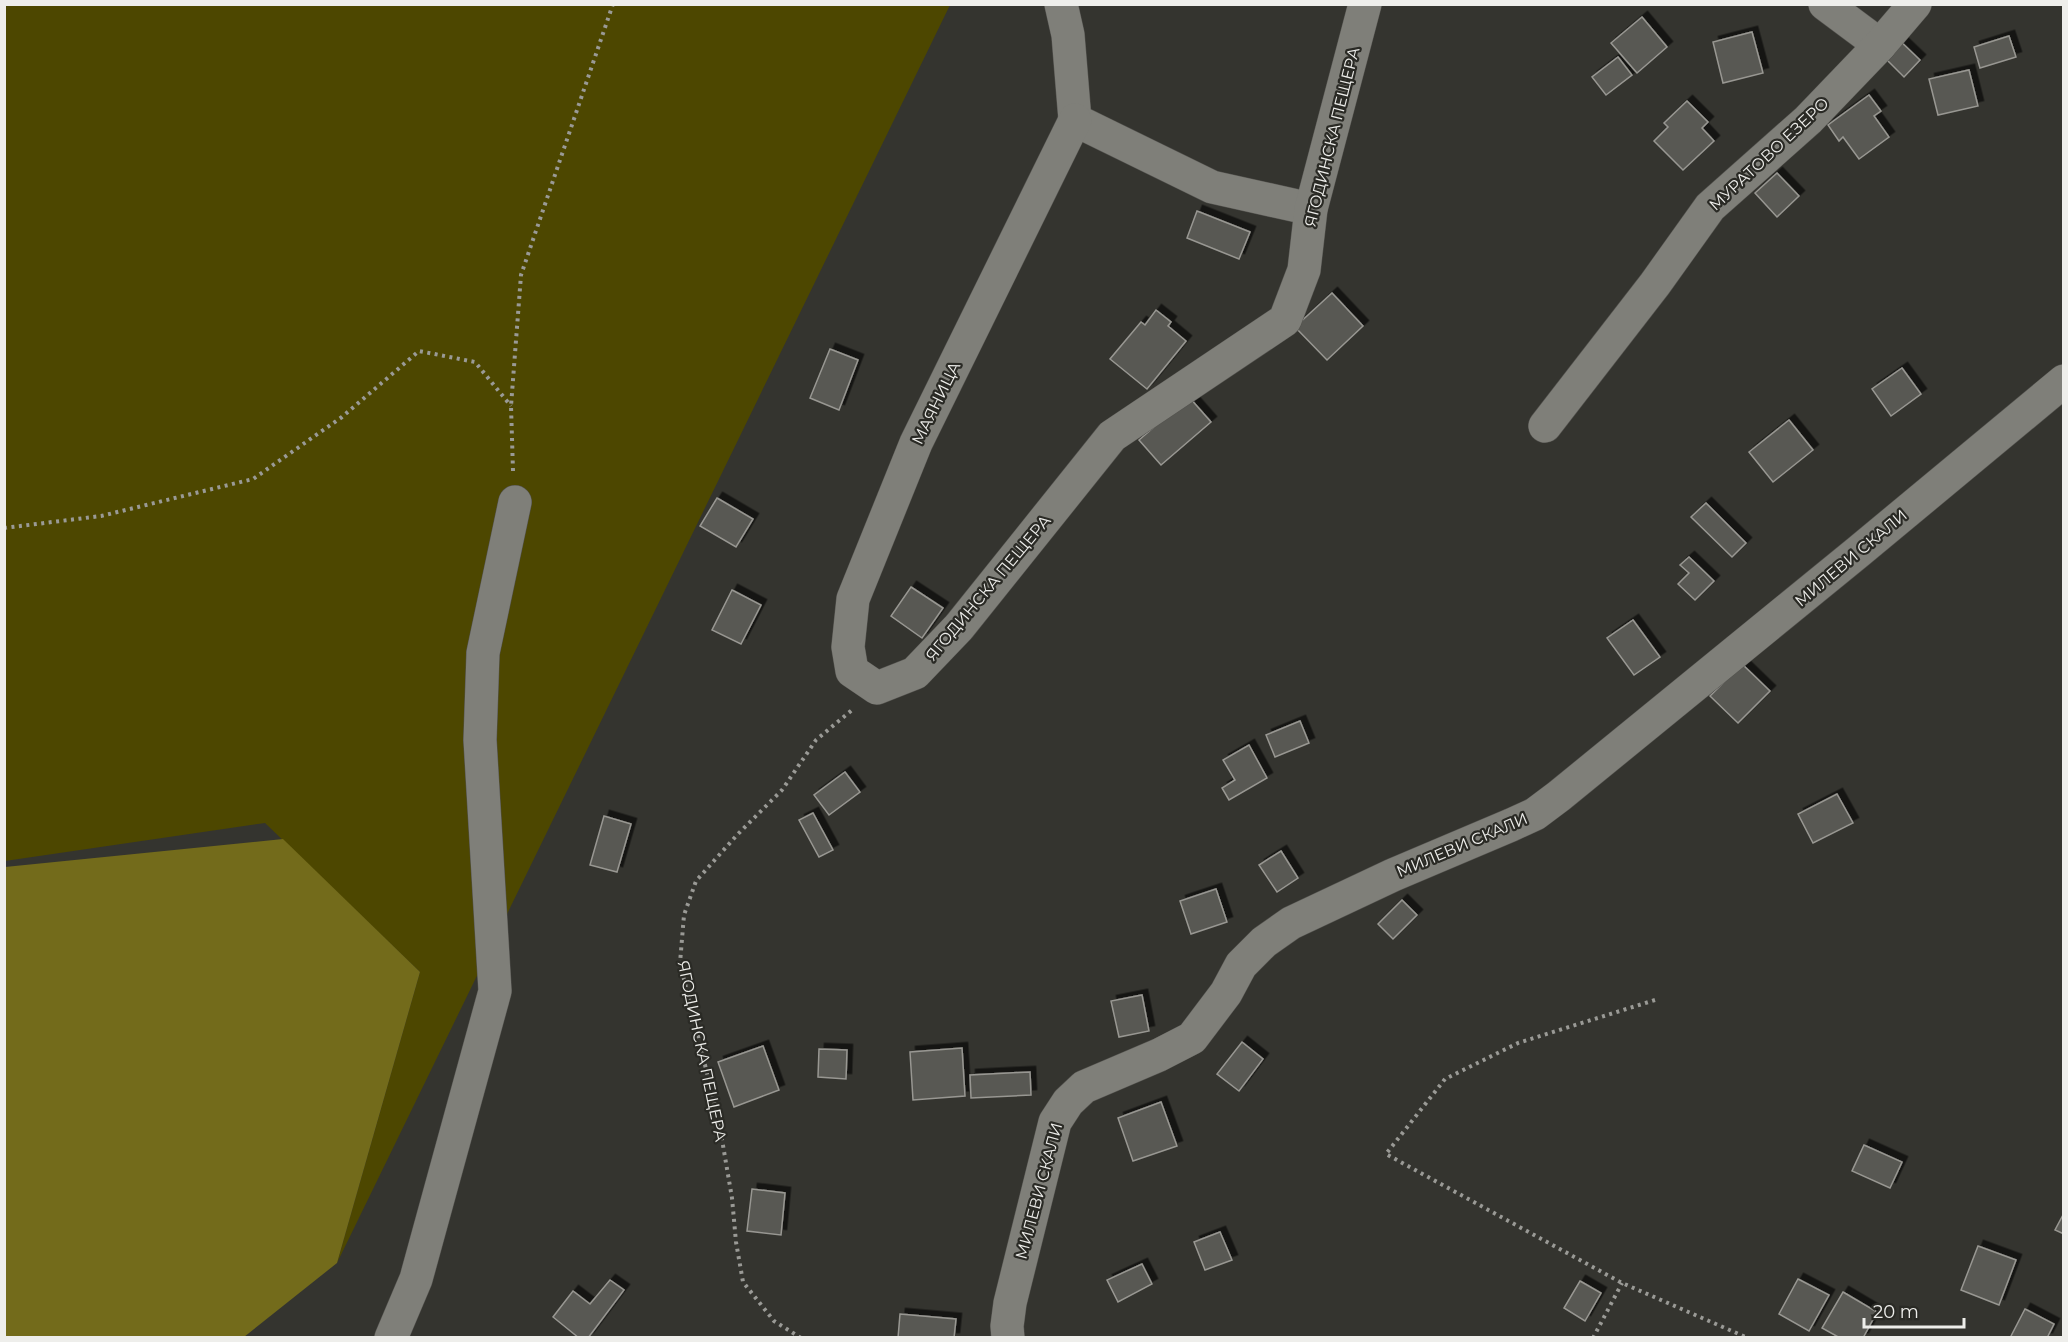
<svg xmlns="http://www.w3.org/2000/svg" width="2068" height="1342" viewBox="0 0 2068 1342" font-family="Montserrat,sans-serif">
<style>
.green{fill:#4d4700}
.forest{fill:#736b1b}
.building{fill:#585852;stroke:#989792;stroke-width:1.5;filter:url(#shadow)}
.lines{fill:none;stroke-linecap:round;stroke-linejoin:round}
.minor-casing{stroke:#53524e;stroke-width:34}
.path{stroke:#9a9a96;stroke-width:4;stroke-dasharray:3 4.5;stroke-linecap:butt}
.minor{stroke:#7f7f79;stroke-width:33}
.labels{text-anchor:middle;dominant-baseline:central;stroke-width:4.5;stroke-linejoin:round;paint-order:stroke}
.street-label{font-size:16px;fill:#eeeeeb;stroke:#2a2a25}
</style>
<defs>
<filter id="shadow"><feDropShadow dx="5.5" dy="-5.5" stdDeviation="0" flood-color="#0009"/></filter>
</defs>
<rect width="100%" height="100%" fill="#34342f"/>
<!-- green -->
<polygon class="green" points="4,5 950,5 337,1263 420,972 265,823 5,861"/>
<!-- forest -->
<polygon class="forest" points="283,839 420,972 337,1263 244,1337 5,1337 5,867"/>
<!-- building -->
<g class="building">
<polygon points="1642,17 1667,47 1637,73 1611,43"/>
<polygon points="1752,32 1763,73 1723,83 1713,42"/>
<polygon points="2009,36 2016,57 1980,68 1974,47"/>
<polygon points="1897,38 1920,60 1904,77 1881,54"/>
<polygon points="1618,57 1632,75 1606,95 1592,77"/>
<polygon points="1969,70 1978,106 1938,115 1929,79"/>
<polygon points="1869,95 1881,111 1874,116 1889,137 1859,159 1843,137 1839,141 1828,125"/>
<polygon points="1687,101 1708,122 1702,128 1714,141 1683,170 1654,141 1668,127 1664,123"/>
<polygon points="1777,173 1799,196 1777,217 1755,193"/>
<polygon points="1197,211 1250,232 1239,259 1187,238"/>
<polygon points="1332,293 1363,326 1327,360 1295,327"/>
<polygon points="1156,310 1171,322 1168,326 1186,341 1147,389 1110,359 1141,322 1145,325"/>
<polygon points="830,349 858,360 839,410 810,398"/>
<polygon points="1902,368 1921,394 1891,416 1872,389"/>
<polygon points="1189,397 1211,422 1161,465 1139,440"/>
<polygon points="1789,420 1813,450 1773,482 1749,452"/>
<polygon points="717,498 753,519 736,547 700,526"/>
<polygon points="1706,503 1746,543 1732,557 1691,517"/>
<polygon points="1689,557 1714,581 1695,600 1678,584 1689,573 1680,565"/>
<polygon points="911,587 943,608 922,638 891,616"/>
<polygon points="732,590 761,605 741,644 712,630"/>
<polygon points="1633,620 1660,657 1634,675 1607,638"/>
<polygon points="1742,664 1770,691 1738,723 1710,696"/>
<polygon points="1300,721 1309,743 1275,757 1266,735"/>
<polygon points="1249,745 1267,778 1229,800 1222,788 1235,780 1223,760"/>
<polygon points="845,772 860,792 829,815 814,795"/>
<polygon points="1837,794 1853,823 1813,843 1798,814"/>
<polygon points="813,813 833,850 819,857 799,820"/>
<polygon points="604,816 631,824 617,872 590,865"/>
<polygon points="1281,851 1298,878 1277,892 1259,865"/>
<polygon points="1216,889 1227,922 1191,934 1180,901"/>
<polygon points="1402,900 1417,915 1393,939 1378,924"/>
<polygon points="1142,995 1149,1031 1119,1037 1111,1001"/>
<polygon points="1242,1042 1263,1059 1239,1091 1217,1074"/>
<polygon points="763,1046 779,1090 734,1107 718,1062"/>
<polygon points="962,1048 965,1096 913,1100 910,1052"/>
<polygon points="819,1049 847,1050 846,1079 818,1077"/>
<polygon points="1030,1072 1031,1095 971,1098 970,1075"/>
<polygon points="1161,1102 1177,1146 1133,1161 1118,1118"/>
<polygon points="1864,1145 1902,1162 1890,1188 1852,1171"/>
<polygon points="752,1189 785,1193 781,1235 747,1231"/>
<polygon points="2064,1213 2064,1234 2055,1230"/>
<polygon points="1220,1232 1232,1260 1205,1270 1194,1242"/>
<polygon points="1978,1246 2016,1260 1999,1305 1961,1290"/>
<polygon points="1142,1264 1152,1284 1118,1302 1107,1280"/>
<polygon points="1798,1279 1829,1295 1809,1331 1779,1314"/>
<polygon points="610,1280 624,1290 588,1338 579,1338 553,1317 573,1291 590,1304"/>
<polygon points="1580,1281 1601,1293 1585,1321 1564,1308"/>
<polygon points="1843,1292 1877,1312 1863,1338 1840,1338 1822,1328"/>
<polygon points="2025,1309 2054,1324 2047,1338 2010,1338"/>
<polygon points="900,1314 956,1319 954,1338 898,1338"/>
</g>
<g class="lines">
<!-- minor casing -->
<g class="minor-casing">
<g id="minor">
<polyline points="1061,4 1068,35 1075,120 1212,187 1311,209"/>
<polyline points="1825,4 1880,45"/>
<polyline points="1075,120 916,443 853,599 848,647 852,671 877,688 915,673 959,627 1112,436 1285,320 1304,270 1311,209 1365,4"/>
<polyline points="1545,426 1655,284 1710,207 1808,120 1880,45 1915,4"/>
<polyline points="391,1338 416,1279 495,991 480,740 483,653 515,502"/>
<polyline points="1008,1338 1007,1326 1010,1303 1055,1122 1068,1102 1084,1087 1159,1055 1192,1038 1226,993 1241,965 1264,942 1291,923 1393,875 1511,825 1535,814 1559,796 1858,552 2064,381"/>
</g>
</g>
<!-- path -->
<g class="path">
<polyline points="513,471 511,406 521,275 613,4"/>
<polyline points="4,528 101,516 253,479 342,417 419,351 475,362 511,406"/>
<polyline points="1655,1000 1518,1043 1445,1079 1386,1154 1622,1283 1748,1338"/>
<polyline points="801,1338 774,1321 743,1282 736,1242 732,1198 719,1122 680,963 684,915 696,881 737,835 782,790 816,740 852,710"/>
<polyline points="1593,1338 1622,1283"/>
</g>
<!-- minor -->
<use href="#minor" class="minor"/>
</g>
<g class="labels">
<!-- street labels -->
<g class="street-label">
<text transform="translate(1332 137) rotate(-76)">ЯГОДИНСКА ПЕЩЕРА</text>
<text transform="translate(1769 154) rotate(-43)">МУРАТОВО ЕЗЕРО</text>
<text transform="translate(936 403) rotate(-64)">МАЯНИЦА</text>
<text transform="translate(1851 558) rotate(-40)">МИЛЕВИ СКАЛИ</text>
<text transform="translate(988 588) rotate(-50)">ЯГОДИНСКА ПЕЩЕРА</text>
<text transform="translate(1462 845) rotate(-23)">МИЛЕВИ СКАЛИ</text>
<text transform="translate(702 1051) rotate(78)">ЯГОДИНСКА ПЕЩЕРА</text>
<text transform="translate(1039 1191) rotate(-75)">МИЛЕВИ СКАЛИ</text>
</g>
</g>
<!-- border -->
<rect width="2068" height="1342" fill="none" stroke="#eeeeeb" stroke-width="12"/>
<!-- scale -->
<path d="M1864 1318v9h100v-9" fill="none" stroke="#eeeeeb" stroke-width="3"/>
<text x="1873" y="1318" font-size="18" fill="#eeeeeb" stroke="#2a2a25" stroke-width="4.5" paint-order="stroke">20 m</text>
</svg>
